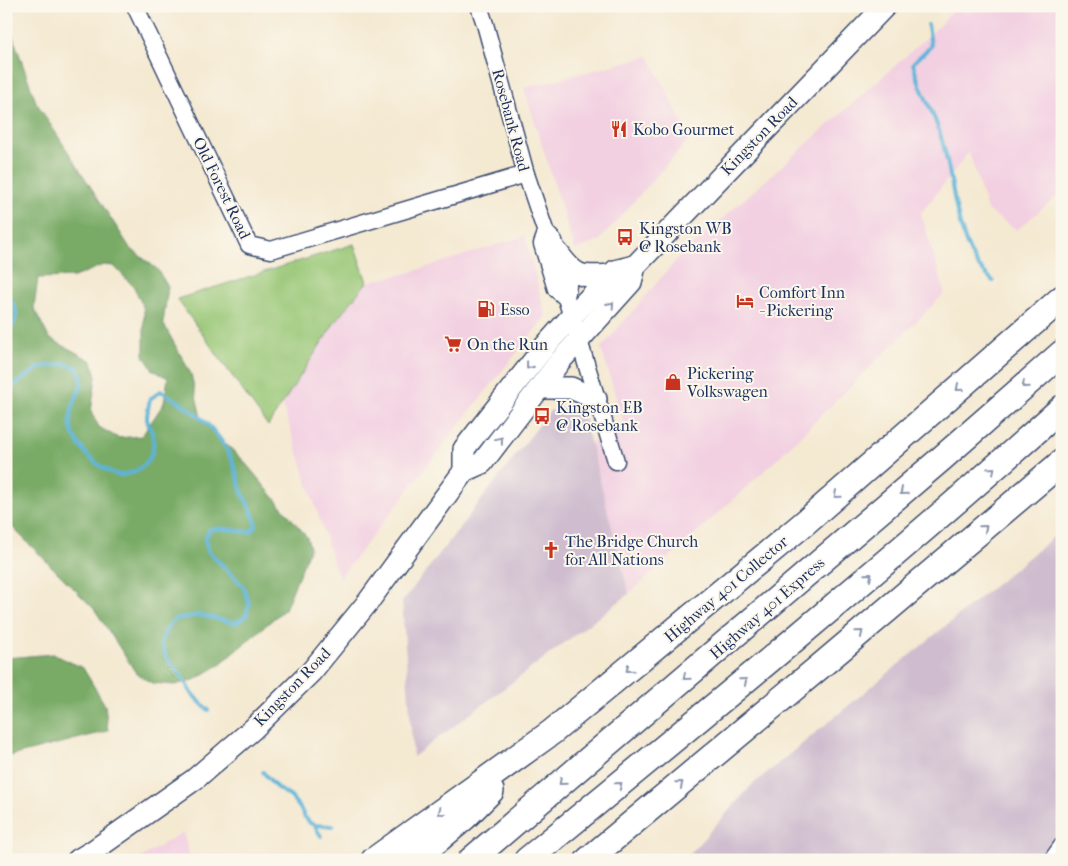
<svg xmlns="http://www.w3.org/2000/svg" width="1068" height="866" viewBox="0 0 1068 866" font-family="'IM FELL French Canon',serif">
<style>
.built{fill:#f2cfe1}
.industrial{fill:#cfbdcf}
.green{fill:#97c675;stroke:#597a6a}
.forest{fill:#79ab66;stroke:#4a6d62;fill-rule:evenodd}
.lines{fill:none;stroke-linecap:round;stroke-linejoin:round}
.stream{stroke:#5cb4d9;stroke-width:4}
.minor-casing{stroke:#3c4b6f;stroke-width:19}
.major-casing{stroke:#3c4b6f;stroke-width:24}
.highway-casing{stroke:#3c4b6f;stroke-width:28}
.minor{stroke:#fff;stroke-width:16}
.major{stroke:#fff;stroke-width:21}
.highway{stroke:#fff;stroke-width:25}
.oneway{stroke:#8d97ae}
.labels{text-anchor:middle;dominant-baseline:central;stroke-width:4;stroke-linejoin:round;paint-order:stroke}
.street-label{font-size:16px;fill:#1b2f5e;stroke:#fbf7ec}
.poi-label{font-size:16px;fill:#1b2f5e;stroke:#fbf7ec;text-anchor:start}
</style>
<rect width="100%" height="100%" fill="#fbf7ec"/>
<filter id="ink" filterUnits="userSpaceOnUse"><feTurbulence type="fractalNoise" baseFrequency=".02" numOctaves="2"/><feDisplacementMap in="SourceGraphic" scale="10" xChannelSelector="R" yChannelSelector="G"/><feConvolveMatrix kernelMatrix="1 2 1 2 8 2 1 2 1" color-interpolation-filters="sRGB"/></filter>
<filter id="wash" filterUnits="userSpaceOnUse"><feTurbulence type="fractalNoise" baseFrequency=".0096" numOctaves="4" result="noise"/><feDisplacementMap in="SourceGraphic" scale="20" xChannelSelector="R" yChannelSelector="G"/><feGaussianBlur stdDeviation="1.12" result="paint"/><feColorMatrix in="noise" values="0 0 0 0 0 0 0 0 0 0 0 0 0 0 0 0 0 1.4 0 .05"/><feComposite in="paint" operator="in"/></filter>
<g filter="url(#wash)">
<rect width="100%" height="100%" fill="#f4e9d1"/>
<!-- built -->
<g class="built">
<polygon points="957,6 1062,6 1062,192 1017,230 987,210 969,152 921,213 945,293 774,462 629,594 590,443 626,430 601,348 679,257 933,32"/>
<polygon points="649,56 690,138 599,241 575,250 524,88"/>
<polygon points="525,236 546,316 455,430 339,579 282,404 335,322 367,282 408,273"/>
<polygon points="183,832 191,860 137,860"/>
</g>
<!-- industrial -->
<g class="industrial">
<polygon points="565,408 582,410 629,594 413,757 402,602 550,411"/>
<polygon points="1062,530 1062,860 684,860 752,785"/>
</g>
<!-- green -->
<polygon class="green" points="354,244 367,282 335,322 268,426 177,299"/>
<!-- forest -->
<g class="forest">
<path d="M6 17 36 102 130 248 157 269 168 287 163 323 191 374 202 422 241 458 307 537 310 548 285 609 219 665 194 680 175 685 152 683 136 673 95 610 6 521ZM103 265 114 266 134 287 144 309V356L153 370 168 378 164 403 142 436 118 438 99 427 91 412 96 377 92 361 49 338 34 308 38 278 74 277Z"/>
<polygon points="53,654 83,668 105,705 108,731 6,757 6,658"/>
</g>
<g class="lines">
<!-- stream -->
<g class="stream">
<path d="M928 25 931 46 913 63C918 87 932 108 939 131 954 173 952 222 975 261 979 268 987 275 993 281"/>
<path d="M6 296C21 308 18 322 6 334"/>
<path d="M6 383 14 385 40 367 64 364 76 367C87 383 78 391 73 406 64 428 79 448 95 462 101 467 115 476 122 475 143 472 156 458 153 436 152 430 147 424 147 418 147 412 149 405 150 399L161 391C192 409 217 426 232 460 236 469 238 480 241 490 246 502 254 512 256 525L251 532C237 532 222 526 209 530L205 540 209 552 243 586 249 603 246 616 236 623 199 615 175 619 167 628 161 643 167 659 180 674 192 694 208 710"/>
<polyline points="263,772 276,787 291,797 300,808 304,816 310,823 314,825 321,836"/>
<polyline points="314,825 333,826"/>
</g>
</g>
</g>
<g filter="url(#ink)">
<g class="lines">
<!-- minor casing -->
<g class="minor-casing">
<g id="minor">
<polyline points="135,6 249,245 271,250 526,174"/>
<polyline points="479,6 485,24 526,174 546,233 554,241 568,285 566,298 616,461"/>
<polyline points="546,233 542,244 556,289 566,298"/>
<polyline points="1052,860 1062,846"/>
</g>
</g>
<!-- major casing -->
<g class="major-casing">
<g id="major">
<path d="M558 253C576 278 581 277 610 275"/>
<polyline points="541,388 571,388 596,399"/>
<polyline points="464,471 464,449 546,345 572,316 615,271 635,266"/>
<polyline points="78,860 93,851 195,779 253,729 311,672 368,602 464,471 482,463 560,361 631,282 635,266 885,6"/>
</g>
</g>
<!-- highway casing -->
<g class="highway-casing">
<g id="highway">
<polyline points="374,860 552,732 801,526 1062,298"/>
<polyline points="414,860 465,817 491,791"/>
<polyline points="471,860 941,459 1062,353"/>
<path d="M527 860C708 712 888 564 1062 408"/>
<polyline points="588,860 823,664 1062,462"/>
</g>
</g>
<!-- minor -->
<use href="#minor" class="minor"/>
<!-- major -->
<use href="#major" class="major"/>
<!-- highway -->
<use href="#highway" class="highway"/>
</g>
<!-- one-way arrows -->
<defs><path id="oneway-chevron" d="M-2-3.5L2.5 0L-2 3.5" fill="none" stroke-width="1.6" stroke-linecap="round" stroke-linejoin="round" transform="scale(1.25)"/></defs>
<g class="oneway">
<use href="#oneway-chevron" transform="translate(611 305) rotate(-48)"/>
<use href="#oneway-chevron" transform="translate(529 366) rotate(128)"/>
<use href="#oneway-chevron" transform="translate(1025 385) rotate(139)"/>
<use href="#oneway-chevron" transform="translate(959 388) rotate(139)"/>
<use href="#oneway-chevron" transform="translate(500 440) rotate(-52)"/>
<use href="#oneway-chevron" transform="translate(992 470) rotate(-42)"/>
<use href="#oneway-chevron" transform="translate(903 492) rotate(139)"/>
<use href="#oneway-chevron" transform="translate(837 495) rotate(139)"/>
<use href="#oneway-chevron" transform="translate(984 528) rotate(-40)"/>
<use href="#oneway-chevron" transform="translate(869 576) rotate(-40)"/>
<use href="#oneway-chevron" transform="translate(860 633) rotate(-40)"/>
<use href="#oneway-chevron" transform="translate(629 669) rotate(140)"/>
<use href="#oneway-chevron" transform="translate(686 677) rotate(139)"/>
<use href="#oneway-chevron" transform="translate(744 681) rotate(-40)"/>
<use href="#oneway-chevron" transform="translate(562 782) rotate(140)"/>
<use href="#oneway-chevron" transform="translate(680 784) rotate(-40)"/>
<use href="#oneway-chevron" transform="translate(619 785) rotate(-39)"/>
<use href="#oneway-chevron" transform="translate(441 812) rotate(144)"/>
</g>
</g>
<!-- icons -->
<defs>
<g id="restaurant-bare" transform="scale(1.35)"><path d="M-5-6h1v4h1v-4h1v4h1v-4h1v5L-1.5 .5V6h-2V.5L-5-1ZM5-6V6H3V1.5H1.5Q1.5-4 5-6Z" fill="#c8321e" stroke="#fbf7ec" stroke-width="2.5" paint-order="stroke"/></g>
<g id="bus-bare" transform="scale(1.35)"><path d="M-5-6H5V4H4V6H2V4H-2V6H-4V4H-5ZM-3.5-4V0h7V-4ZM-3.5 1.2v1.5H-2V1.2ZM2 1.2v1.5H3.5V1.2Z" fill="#c8321e" stroke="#fbf7ec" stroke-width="2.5" paint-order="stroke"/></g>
<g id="hotel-bare" transform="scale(1.35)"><path d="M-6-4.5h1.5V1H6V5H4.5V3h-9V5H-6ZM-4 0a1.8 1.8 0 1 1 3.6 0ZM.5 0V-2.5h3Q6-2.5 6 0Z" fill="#c8321e" stroke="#fbf7ec" stroke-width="2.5" paint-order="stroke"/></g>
<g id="fuel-bare" transform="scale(1.35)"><path d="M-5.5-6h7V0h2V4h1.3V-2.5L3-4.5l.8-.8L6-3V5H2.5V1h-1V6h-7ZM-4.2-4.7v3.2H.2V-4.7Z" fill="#c8321e" stroke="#fbf7ec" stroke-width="2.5" paint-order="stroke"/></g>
<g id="supermarket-bare" transform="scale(1.35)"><path d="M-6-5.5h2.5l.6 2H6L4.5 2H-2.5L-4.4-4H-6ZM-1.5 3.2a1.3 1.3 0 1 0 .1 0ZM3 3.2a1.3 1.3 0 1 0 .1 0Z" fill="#c8321e" stroke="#fbf7ec" stroke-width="2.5" paint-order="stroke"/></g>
<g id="shop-bare" transform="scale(1.35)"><path d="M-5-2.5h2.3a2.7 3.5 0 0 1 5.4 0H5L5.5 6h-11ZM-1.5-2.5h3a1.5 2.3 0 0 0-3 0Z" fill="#c8321e" stroke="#fbf7ec" stroke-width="2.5" paint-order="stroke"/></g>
<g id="church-bare" transform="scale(1.35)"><path d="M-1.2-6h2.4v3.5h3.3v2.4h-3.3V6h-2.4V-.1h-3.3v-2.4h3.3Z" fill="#c8321e" stroke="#fbf7ec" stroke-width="2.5" paint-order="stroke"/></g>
</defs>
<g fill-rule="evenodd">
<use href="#restaurant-bare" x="619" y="129"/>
<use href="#bus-bare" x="625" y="237"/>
<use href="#hotel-bare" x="745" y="301"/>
<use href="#fuel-bare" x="486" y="309"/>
<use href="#supermarket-bare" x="453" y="344"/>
<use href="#shop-bare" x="673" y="382"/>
<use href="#bus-bare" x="542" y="416"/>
<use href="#church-bare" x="551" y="550"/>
</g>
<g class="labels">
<!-- street labels -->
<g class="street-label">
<text transform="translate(511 120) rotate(75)">Rosebank Road</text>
<text transform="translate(759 136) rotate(-46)">Kingston Road</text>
<text transform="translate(222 188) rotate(64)">Old Forest Road</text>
<text transform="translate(726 589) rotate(-40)">Highway 401 Collector</text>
<text transform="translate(767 608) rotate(-41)">Highway 401 Express</text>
<text transform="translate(292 687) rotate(-46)">Kingston Road</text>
</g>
<!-- poi labels -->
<g class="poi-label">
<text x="633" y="129">Kobo Gourmet</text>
<text x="639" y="228">Kingston WB<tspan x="639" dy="18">@ Rosebank</tspan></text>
<text x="759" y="292">Comfort Inn<tspan x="759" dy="18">- Pickering</tspan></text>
<text x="500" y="309">Esso</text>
<text x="467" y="344">On the Run</text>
<text x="687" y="373">Pickering<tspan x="687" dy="18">Volkswagen</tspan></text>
<text x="556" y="407">Kingston EB<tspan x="556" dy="18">@ Rosebank</tspan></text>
<text x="565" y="541">The Bridge Church<tspan x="565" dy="18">for All Nations</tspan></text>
</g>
</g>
<!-- margin -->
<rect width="1068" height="866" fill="none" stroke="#fbf7ec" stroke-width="25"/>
</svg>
